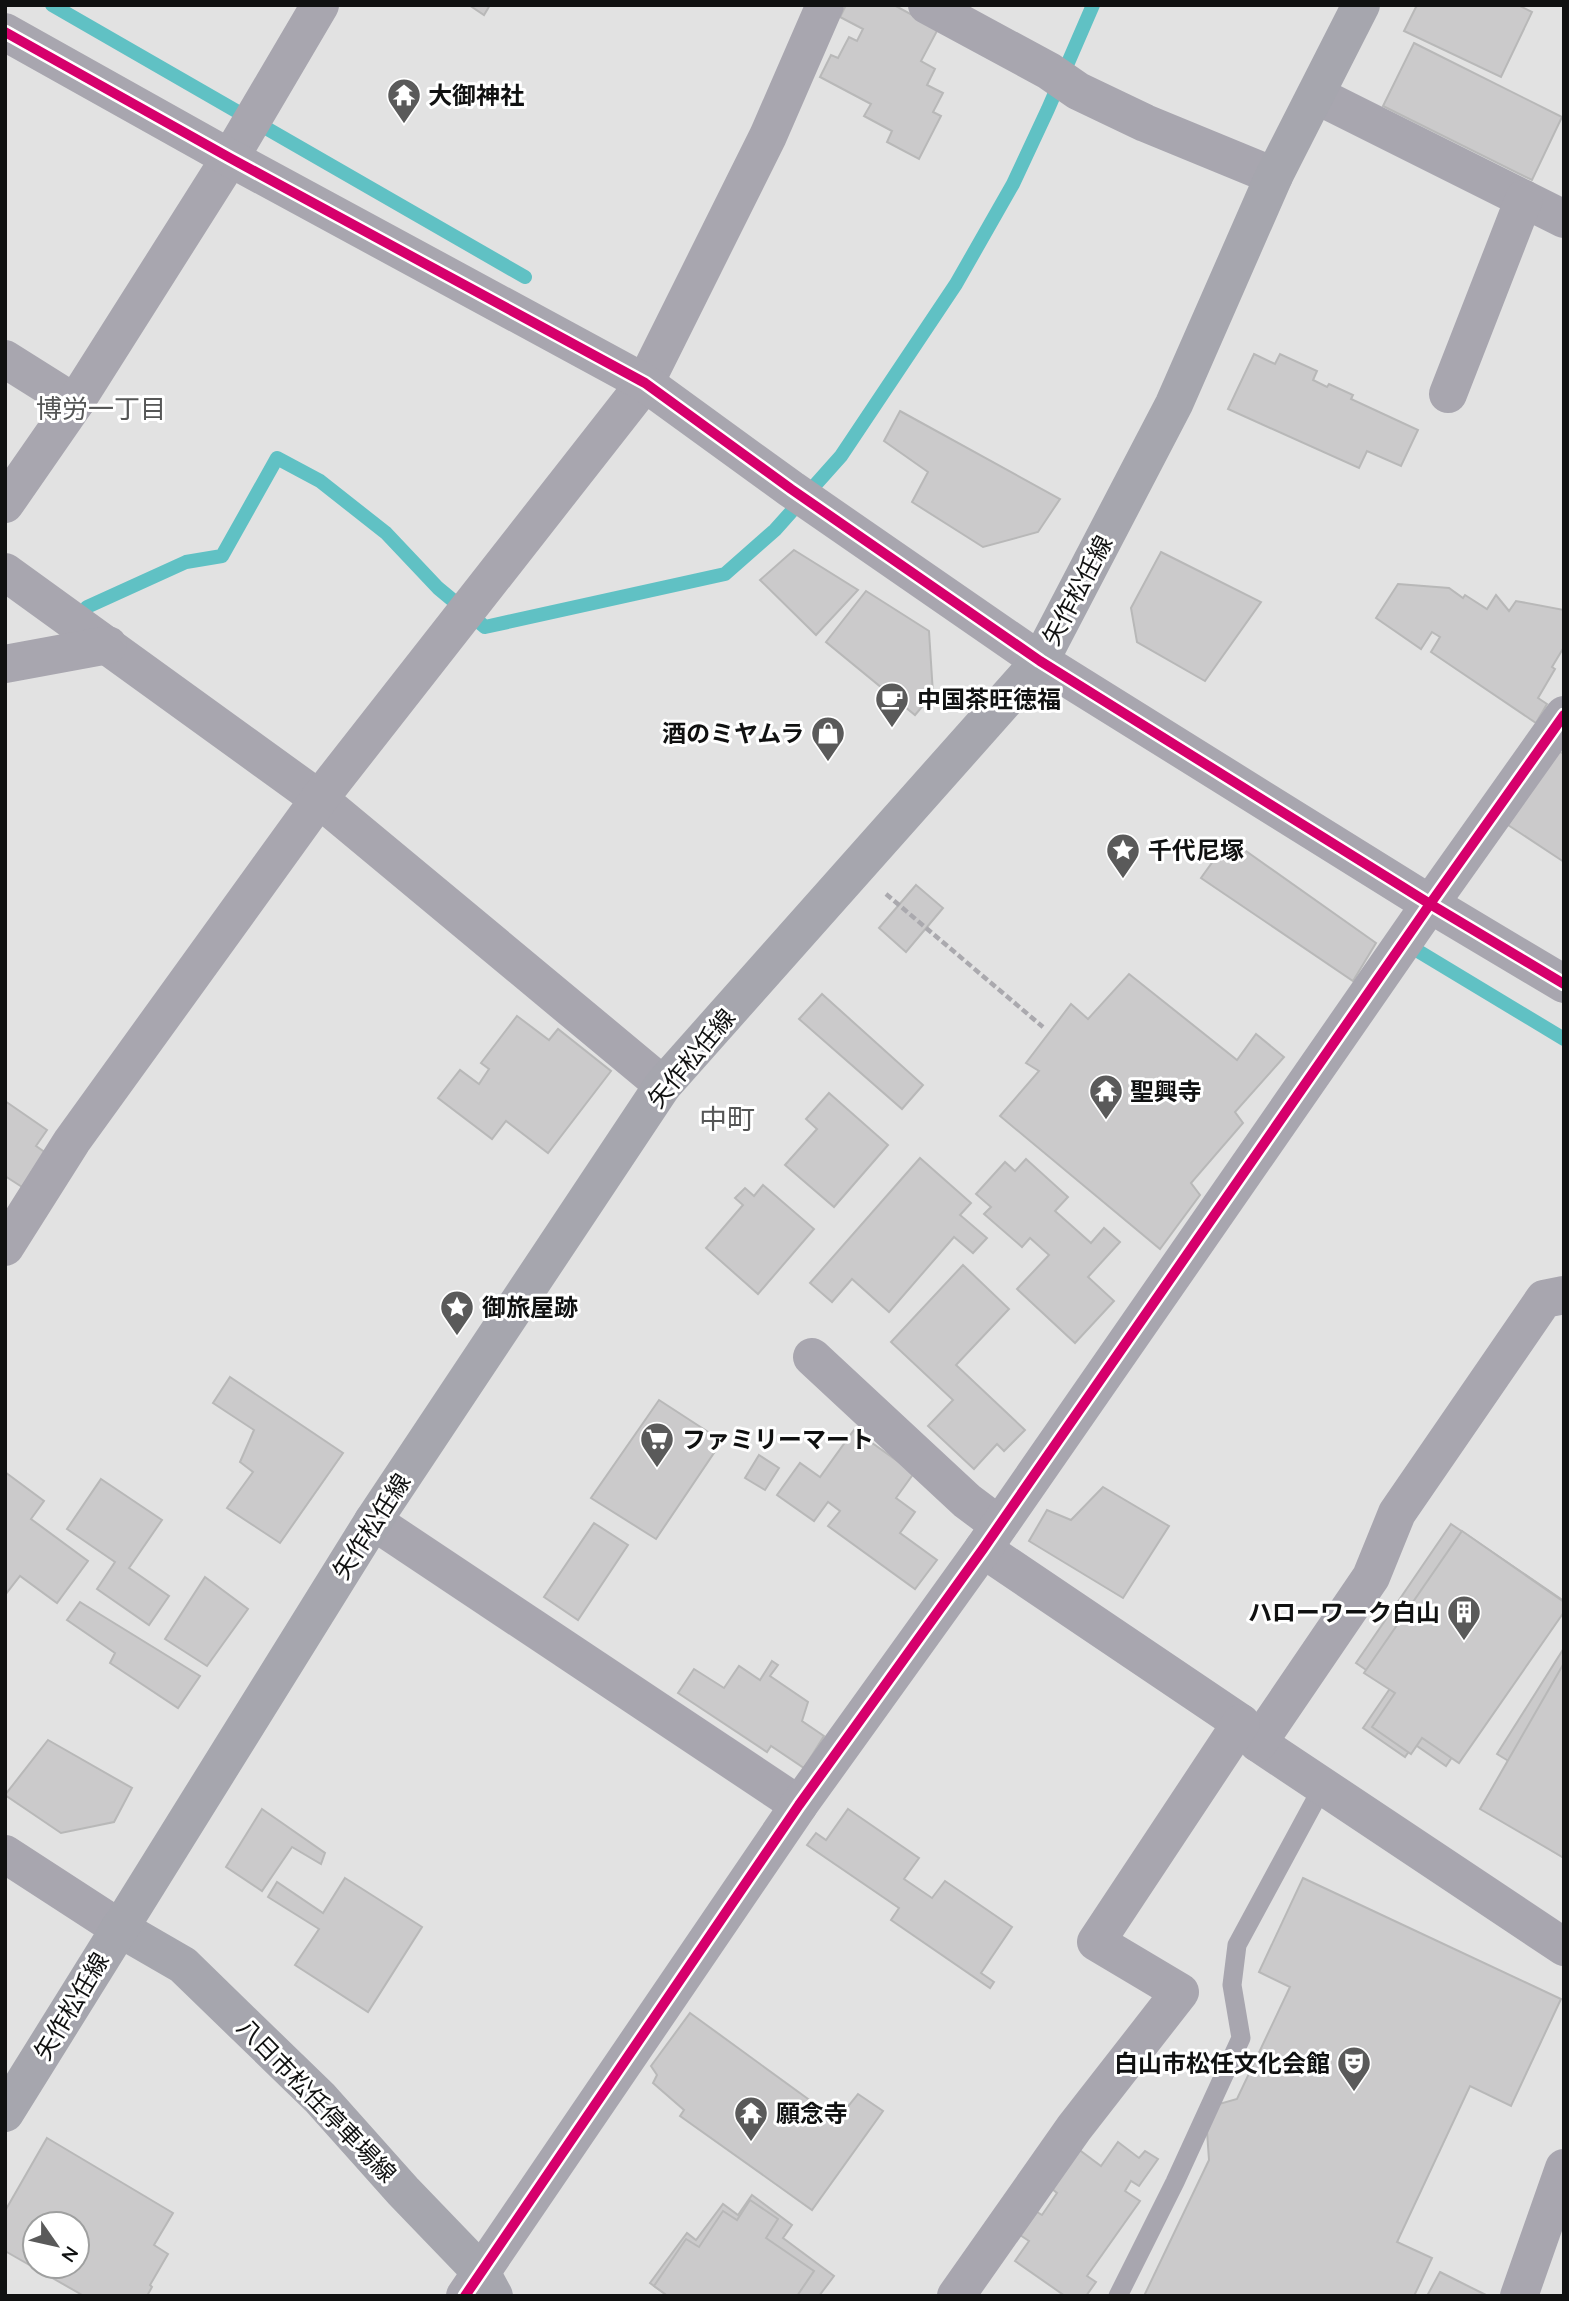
<svg xmlns="http://www.w3.org/2000/svg" width="1569" height="2301" viewBox="0 0 1569 2301" font-family="Quicksand,'Noto Sans JP',sans-serif">
<style>
.lines{fill:none;stroke-linecap:round;stroke-linejoin:round}
.stream{stroke:#60c1c4;stroke-width:14}
.building{fill:#cbcacb;stroke:#b8b8b8;stroke-width:2;fill-rule:evenodd}
.path{stroke:#aaa9ae;stroke-width:4.5;stroke-dasharray:7 3.5;stroke-linecap:butt}
.service{stroke:#a8a6af;stroke-width:19}
.minor{stroke:#a8a6af;stroke-width:38}
.tertiary{stroke:#a8a6af;stroke-width:38}
.secondary{stroke:#a6a6ae;stroke-width:38}
.cycleway-casing{stroke:#fff;stroke-width:15}
.cycleway{stroke:#d6006c;stroke-width:10}
.labels{text-anchor:middle;dominant-baseline:central;stroke-width:6;stroke-linejoin:round;paint-order:stroke}
.poi-label{font-size:24px;font-weight:bold;fill:#101111;stroke:#fff;text-anchor:start}
.street-label{font-size:24px;fill:#101111;stroke:#fff}
.neighbourhood-label{font-size:26px;fill:#555656;stroke:#fff}
.quarter-label{font-size:28px;fill:#555656;stroke:#fff}
</style>
<rect width="100%" height="100%" fill="#e2e2e2"/>
<g class="lines">
<!-- stream -->
<g class="stream">
<polyline points="52,5 525,277"/>
<polyline points="87,607 186,562 222,556 277,458 320,481 386,533 438,588 485,627 725,574 775,530 841,456 956,284 1013,184 1048,109 1093,5"/>
<polyline points="1418,951 1564,1039"/>
</g>
</g>
<!-- building -->
<g class="building">
<polygon points="469,5 490,5 484,15"/>
<polygon points="846,5 894,5 938,29 921,61 935,69 927,85 943,93 933,112 941,116 919,159 887,142 892,131 864,116 871,104 820,77 831,55 838,58 849,37 857,41 863,29 840,17"/>
<polygon points="1417,5 1518,5 1532,12 1501,77 1404,31"/>
<polygon points="1414,43 1562,117 1532,180 1383,106"/>
<polygon points="1254,354 1275,364 1280,354 1317,371 1313,380 1327,387 1329,384 1353,395 1351,399 1418,430 1401,466 1367,451 1359,468 1228,409"/>
<polygon points="900,411 1060,499 1038,532 983,547 912,502 928,472 884,441"/>
<polygon points="794,550 858,590 816,635 760,580"/>
<polygon points="1161,552 1261,602 1205,681 1137,642 1131,608"/>
<polygon points="1398,584 1449,588 1463,598 1465,595 1487,609 1496,595 1509,611 1516,601 1564,610 1564,647 1552,667 1555,669 1538,698 1547,704 1536,723 1431,652 1440,637 1432,632 1421,649 1376,618"/>
<polygon points="866,591 929,631 933,694 915,715 826,642"/>
<polygon points="1557,750 1562,753 1564,751 1564,862 1508,825"/>
<polygon points="1229,839 1376,943 1353,981 1201,878"/>
<polygon points="916,885 943,908 906,952 879,928"/>
<polygon points="1129,974 1237,1060 1256,1034 1284,1057 1235,1112 1243,1123 1191,1183 1200,1195 1160,1249 1000,1116 1039,1071 1026,1063 1071,1004 1088,1019"/>
<polygon points="822,994 923,1085 902,1109 799,1019"/>
<polygon points="517,1016 549,1040 558,1029 611,1071 548,1153 506,1121 492,1139 438,1098 460,1070 479,1084 489,1069 481,1063"/>
<polygon points="829,1093 888,1145 834,1207 785,1165 817,1129 806,1119"/>
<polygon points="5,1101 47,1130 36,1146 46,1153 22,1187 5,1176"/>
<polygon points="920,1158 971,1203 960,1215 987,1238 973,1253 954,1237 889,1312 852,1279 832,1302 810,1283"/>
<polygon points="1026,1159 1068,1197 1055,1211 1091,1243 1104,1228 1120,1242 1088,1277 1114,1301 1075,1343 1017,1289 1049,1255 1030,1238 1022,1247 984,1214 991,1207 976,1194 1005,1162 1015,1171"/>
<polygon points="763,1185 814,1229 758,1294 706,1248 743,1205 735,1198 745,1188 754,1196"/>
<polygon points="963,1265 1009,1309 956,1365 1025,1430 1004,1451 997,1444 974,1469 928,1426 953,1400 891,1342"/>
<polygon points="230,1377 343,1453 280,1543 227,1508 253,1472 240,1462 254,1430 213,1403"/>
<polygon points="659,1400 722,1441 656,1539 591,1498"/>
<polygon points="854,1430 914,1473 896,1498 915,1512 900,1533 937,1560 915,1589 828,1526 840,1511 828,1502 814,1521 777,1495 800,1463 820,1477"/>
<polygon points="759,1455 779,1468 765,1490 745,1478"/>
<polygon points="5,1472 44,1501 31,1519 88,1561 57,1603 20,1576 5,1595"/>
<polygon points="101,1479 162,1520 129,1568 169,1596 149,1625 97,1589 115,1562 67,1529"/>
<polygon points="1103,1487 1169,1526 1123,1598 1029,1541 1047,1510 1071,1520"/>
<polygon points="594,1523 628,1545 578,1620 544,1597"/>
<polygon points="1451,1524 1561,1599 1446,1766 1414,1744 1405,1757 1363,1728 1391,1687 1356,1663"/>
<polygon points="1462,1531 1564,1602 1564,1612 1459,1763 1422,1738 1411,1754 1372,1727 1395,1693 1364,1673"/>
<polygon points="205,1577 248,1609 207,1666 165,1639"/>
<polygon points="80,1602 200,1676 178,1708 110,1663 115,1653 67,1620"/>
<polygon points="1564,1648 1564,1858 1488,1810 1515,1765 1497,1754"/>
<polygon points="772,1661 778,1665 770,1676 808,1702 802,1721 824,1736 804,1768 771,1746 767,1752 678,1693 694,1669 724,1688 739,1666 760,1680"/>
<polygon points="1564,1663 1564,1858 1480,1809"/>
<polygon points="48,1740 132,1788 114,1822 61,1833 5,1795"/>
<polygon points="262,1809 325,1853 321,1864 292,1847 262,1891 226,1867"/>
<polygon points="848,1809 919,1858 904,1879 932,1898 945,1881 1012,1927 981,1973 994,1982 990,1988 891,1920 899,1908 807,1845 816,1833 826,1840"/>
<polygon points="345,1878 422,1927 368,2012 295,1965 319,1929 268,1897 277,1882 323,1913"/>
<polygon points="1303,1878 1561,1999 1511,2106 1470,2086 1397,2242 1432,2258 1414,2296 1144,2296 1209,2160 1207,2131 1219,2104 1237,2099 1290,1987 1259,1972"/>
<polygon points="690,2013 837,2120 858,2094 883,2111 812,2210 680,2116 684,2110 653,2083 657,2075 651,2066"/>
<path d="M47 2138 173 2213 154 2245 168 2254 150 2285 152 2287 147 2296H84L5 2251V2211ZM35 2224H77V2266H35Z"/>
<polygon points="1118,2142 1139,2158 1145,2151 1158,2159 1139,2186 1131,2181 1125,2191 1140,2201 1087,2276 1096,2282 1086,2296 1065,2296 1015,2261 1029,2241 1020,2235 1037,2212 1042,2215 1057,2193 1051,2188 1078,2149 1101,2166"/>
<polygon points="752,2195 792,2225 783,2238 834,2276 819,2296 663,2296 665,2294 650,2283 687,2233 696,2240 723,2204 738,2215"/>
<polygon points="750,2200 778,2219 766,2238 814,2271 797,2296 664,2296 665,2294 654,2286 686,2239 699,2247 723,2211 737,2220"/>
<polygon points="1440,2272 1488,2296 1427,2296"/>
</g>
<g class="lines">
<!-- path -->
<polyline class="path" points="886,894 1043,1027"/>
<!-- service -->
<polyline class="service" points="1118,2296 1175,2182 1241,2038 1232,1985 1237,1945 1323,1786"/>
<!-- minor -->
<g class="minor">
<polyline points="927,5 1049,71 1078,91 1145,123 1274,176"/>
<polyline points="1316,95 1564,219"/>
<polyline points="5,359 75,403"/>
<polyline points="1448,394 1524,199"/>
<polyline points="5,504 75,403 230,158 320,5"/>
<polyline points="5,572 319,799 663,1085"/>
<polyline points="5,664 108,645"/>
<polyline points="5,1247 72,1141 319,799 645,383 768,136 825,5"/>
<polyline points="812,1357 967,1501 999,1525"/>
<polyline points="373,1521 799,1805"/>
<polyline points="983,1549 1241,1723 1258,1743 1564,1947"/>
<polyline points="1258,1743 1371,1577 1397,1513 1544,1299 1564,1295"/>
<polyline points="465,2296 799,1805 983,1549 1430,904 1564,715"/>
<polyline points="956,2296 1074,2128 1180,1992 1096,1942 1241,1723"/>
<polyline points="1519,2296 1564,2168"/>
</g>
<!-- tertiary -->
<g class="tertiary">
<polyline points="5,32 230,158 645,383 791,489 1040,661 1430,904 1564,984"/>
<polyline points="5,1854 119,1928"/>
</g>
<!-- secondary -->
<g class="secondary">
<polyline points="119,1928 183,1965 320,2098 403,2191 481,2272 494,2296"/>
<polyline points="5,2113 373,1521 663,1085 1040,661 1174,404 1274,176 1361,5"/>
</g>
<!-- cycleway casing -->
<g class="cycleway-casing">
<g id="cycleway">
<polyline points="5,32 230,158 645,383 791,489 1040,661 1430,904 1564,984"/>
<polyline points="465,2296 799,1805 983,1549 1430,904 1564,715"/>
</g>
</g>
<!-- cycleway -->
<use href="#cycleway" class="cycleway"/>
</g>
<!-- icons -->
<defs>
<g id="temple-pin" transform="scale(1.75)"><path d="M0 17L-7.5 6A9.5 9.5 0 1 1 7.5 6Z" fill="#5a5a5a" stroke="#fff"/><path d="M0-6L5-2H3V0L6.5 2.5H4V6H1.5V3h-3V6H-4V2.5H-6.5L-3 0V-2H-5Z" fill="#fff"/></g>
<g id="cafe-pin" transform="scale(1.75)"><path d="M0 17L-7.5 6A9.5 9.5 0 1 1 7.5 6Z" fill="#5a5a5a" stroke="#fff"/><path d="M-5.5-4.5H6V0H3Q3 3.5 0 3.5H-2.5Q-5.5 3.5-5.5 0ZM3-3.2v2h1.7v-2ZM-6 4.5H4V6H-6Z" fill="#fff"/></g>
<g id="shop-pin" transform="scale(1.75)"><path d="M0 17L-7.5 6A9.5 9.5 0 1 1 7.5 6Z" fill="#5a5a5a" stroke="#fff"/><path d="M-5-2.5h2.3a2.7 3.5 0 0 1 5.4 0H5L5.5 6h-11ZM-1.5-2.5h3a1.5 2.3 0 0 0-3 0Z" fill="#fff"/></g>
<g id="sight-pin" transform="scale(1.75)"><path d="M0 17L-7.5 6A9.5 9.5 0 1 1 7.5 6Z" fill="#5a5a5a" stroke="#fff"/><path d="M0-6L1.8-2.2L6-1.7L2.9 1.2L3.7 5.4L0 3.3L-3.7 5.4L-2.9 1.2L-6-1.7L-1.8-2.2Z" fill="#fff"/></g>
<g id="supermarket-pin" transform="scale(1.75)"><path d="M0 17L-7.5 6A9.5 9.5 0 1 1 7.5 6Z" fill="#5a5a5a" stroke="#fff"/><path d="M-6-5.5h2.5l.6 2H6L4.5 2H-2.5L-4.4-4H-6ZM-1.5 3.2a1.3 1.3 0 1 0 .1 0ZM3 3.2a1.3 1.3 0 1 0 .1 0Z" fill="#fff"/></g>
<g id="building-pin" transform="scale(1.75)"><path d="M0 17L-7.5 6A9.5 9.5 0 1 1 7.5 6Z" fill="#5a5a5a" stroke="#fff"/><path d="M-4-6H4V6H1V3H-1V6H-4ZM-2.5-4.3h1.7v1.8h-1.7ZM.8-4.3h1.7v1.8H.8ZM-2.5-1h1.7V.8h-1.7ZM.8-1h1.7V.8H.8Z" fill="#fff"/></g>
<g id="theatre-pin" transform="scale(1.75)"><path d="M0 17L-7.5 6A9.5 9.5 0 1 1 7.5 6Z" fill="#5a5a5a" stroke="#fff"/><path d="M-5-5.5Q0-4 5-5.5V0Q5 5 0 6Q-5 5-5 0ZM-3.3-2.5H-1v1.5H-3.3ZM1-2.5H3.3v1.5H1ZM-2.8 1Q0 5.5 2.8 1Z" fill="#fff"/></g>
</defs>
<g fill-rule="evenodd">
<use href="#temple-pin" x="404" y="95"/>
<use href="#cafe-pin" x="892" y="699"/>
<use href="#shop-pin" x="828" y="733"/>
<use href="#sight-pin" x="1123" y="850"/>
<use href="#temple-pin" x="1106" y="1091"/>
<use href="#sight-pin" x="457" y="1307"/>
<use href="#supermarket-pin" x="657" y="1439"/>
<use href="#building-pin" x="1464" y="1612"/>
<use href="#theatre-pin" x="1354" y="2063"/>
<use href="#temple-pin" x="751" y="2113"/>
</g>
<g class="labels">
<!-- poi labels -->
<g class="poi-label">
<text x="428" y="95">大御神社</text>
<text x="917" y="699">中国茶旺徳福</text>
<text x="804" y="733" text-anchor="end">酒のミヤムラ</text>
<text x="1148" y="850">千代尼塚</text>
<text x="1130" y="1091">聖興寺</text>
<text x="482" y="1307">御旅屋跡</text>
<text x="682" y="1439">ファミリーマート</text>
<text x="1440" y="1612" text-anchor="end">ハローワーク白山</text>
<text x="1330" y="2063" text-anchor="end">白山市松任文化会館</text>
<text x="776" y="2113">願念寺</text>
</g>
<!-- street labels -->
<g class="street-label">
<text transform="translate(1077 590) rotate(-62)">矢作松任線</text>
<text transform="translate(691 1058) rotate(-50)">矢作松任線</text>
<text transform="translate(371 1526) rotate(-57)">矢作松任線</text>
<text transform="translate(71 2006) rotate(-59)">矢作松任線</text>
<text transform="translate(317 2100) rotate(46)">八日市松任停車場線</text>
</g>
<!-- neighbourhood labels -->
<g class="neighbourhood-label">
<text x="101" y="408">博労一丁目</text>
</g>
<!-- quarter labels -->
<g class="quarter-label">
<text x="727" y="1118">中町</text>
</g>
</g>
<!-- border -->
<rect width="1569" height="2301" fill="none" stroke="#101111" stroke-width="14"/>
<!-- north arrow -->
<g transform="translate(56 2245) rotate(124)"><circle r="33" fill="#ffffff" stroke="#9fa0a0" stroke-width="2"/>
<path d="M0-5L12 26L0 18L-12 26Z" fill="#5a5a5a"/>
<text y="-10" font-size="19" font-weight="bold" text-anchor="middle" fill="#101111">N</text>
</g>
</svg>
